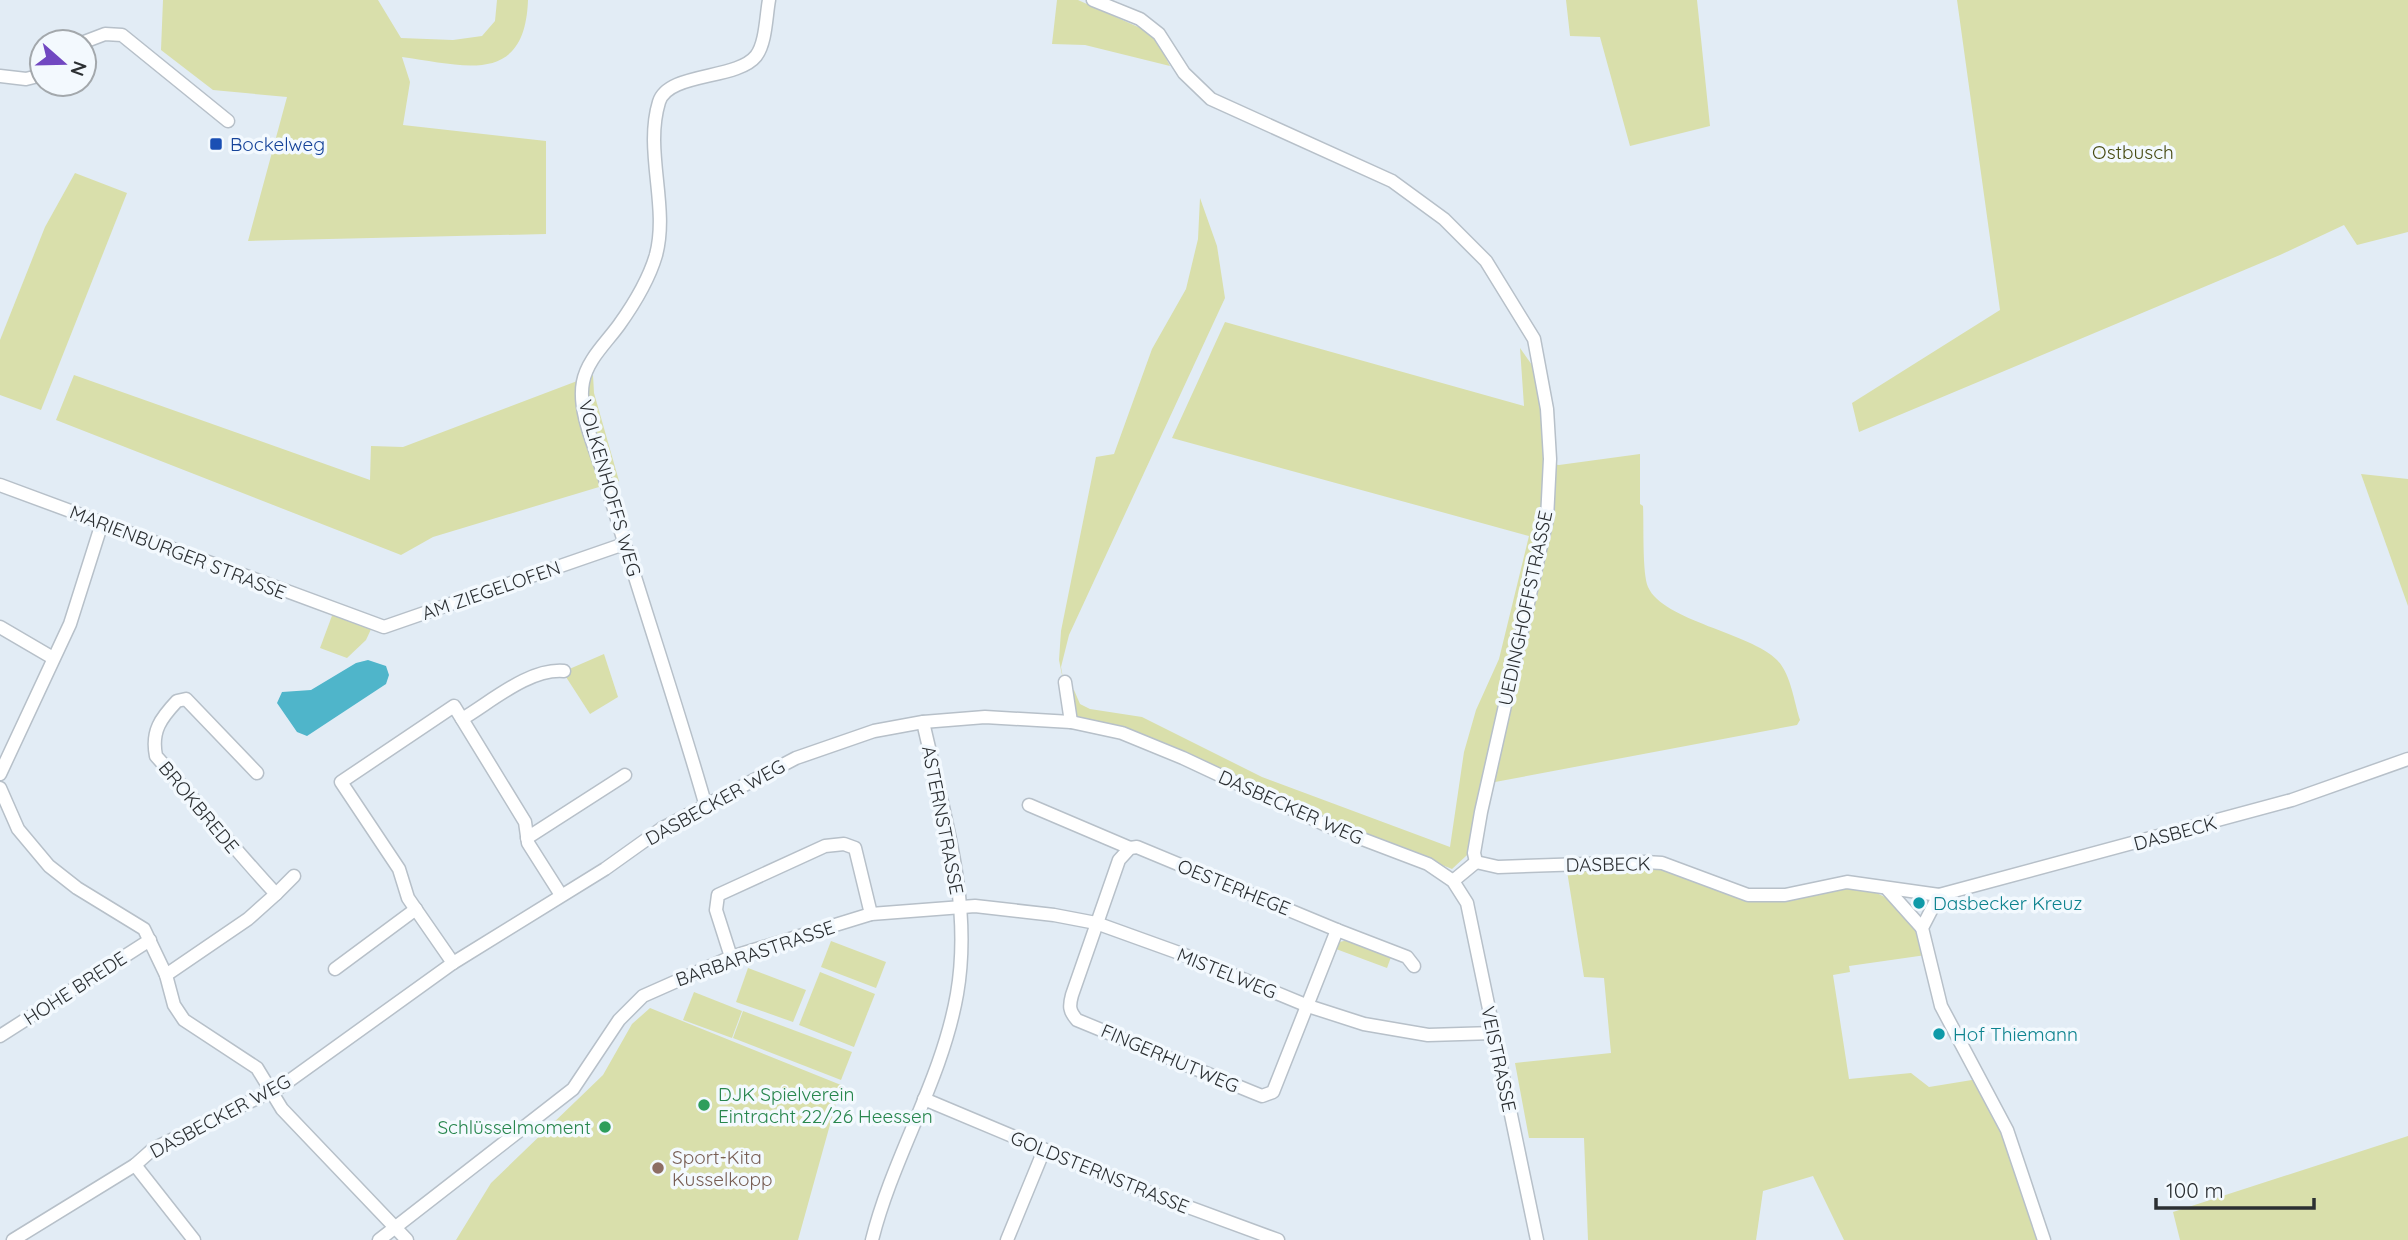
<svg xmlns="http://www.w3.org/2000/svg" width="2408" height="1240" viewBox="0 0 2408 1240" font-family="Quicksand,sans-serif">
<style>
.green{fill:#d9dfab}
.water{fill:#4fb5ca}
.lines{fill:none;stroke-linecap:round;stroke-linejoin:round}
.minor-casing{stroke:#b7c0c9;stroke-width:15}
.minor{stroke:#fff;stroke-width:12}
.transit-dot{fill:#1a4fb4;stroke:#f3f9fe;stroke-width:2.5}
.culture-dot{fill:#0f9aa8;stroke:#f3f9fe;stroke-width:2.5}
.leisure-dot{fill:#2e9e5b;stroke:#f3f9fe;stroke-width:2.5}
.education-dot{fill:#8d6e63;stroke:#f3f9fe;stroke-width:2.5}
.labels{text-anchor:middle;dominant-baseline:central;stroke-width:7;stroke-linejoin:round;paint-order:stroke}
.transit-label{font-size:19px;fill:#164399;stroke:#f3f9fe;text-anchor:start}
.park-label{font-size:19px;fill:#474b12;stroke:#f3f9fe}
.street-label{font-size:19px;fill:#2b2f32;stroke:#f3f9fe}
.culture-label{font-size:19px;fill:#0d838f;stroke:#f3f9fe;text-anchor:start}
.leisure-label{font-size:19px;fill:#27864d;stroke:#f3f9fe;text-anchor:start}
.education-label{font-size:19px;fill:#785e54;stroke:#f3f9fe;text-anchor:start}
</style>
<rect width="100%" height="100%" fill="#e2ecf5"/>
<!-- green -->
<g class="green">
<path d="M163 0H378L401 38 453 40 482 36 495 21 497 0H528C525 87 463 65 402 57L410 82 403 125 546 141V234L248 241 287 97 213 90 161 50Z"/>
<polygon points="1057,0 1078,0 1147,31 1156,39 1170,66 1085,45 1052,44"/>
<polygon points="1566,0 1697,0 1710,126 1630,146 1600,37 1570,36"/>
<polygon points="1957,0 2408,0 2408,232 2357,245 2344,225 2280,255 1859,432 1852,403 2000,310"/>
<polygon points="75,173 127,193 41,410 0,395 0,340 45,227"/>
<polygon points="1200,198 1217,246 1225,298 1069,635 1061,667 1068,705 1059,660 1061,631 1096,457 1114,454 1152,349 1186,289 1198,239"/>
<path d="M1225 322 1524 406 1520 348 1537 372 1546 463 1559 465 1640 454V504L1643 506C1644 524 1642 573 1648 587 1663 621 1751 633 1777 660 1791 674 1794 702 1800 720L1797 725 1495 782 1479 844 1452 869 1332 821 1143 737 1078 719 1073 709 1070 689 1074 690 1080 704 1090 709 1142 717 1262 777 1450 847 1464 752 1476 710 1499 659 1529 536 1172 438Z"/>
<polygon points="74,375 370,480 371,446 403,447 593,375 594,393 619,481 433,537 401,555 56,420"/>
<polygon points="2361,474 2408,479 2408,606"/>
<polygon points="333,613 372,627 366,640 347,658 320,648"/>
<polygon points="604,654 618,697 590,714 566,677 567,670"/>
<path d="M1644 866C1652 866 1662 866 1670 869 1691 874 1709 890 1730 894 1817 914 1882 840 1926 955L1849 966 1850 972 1833 975 1849 1079 1911 1073 1929 1087 1978 1079 1993 1104 2041 1240H1844L1813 1176 1763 1191 1756 1240H1588L1584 1138H1529L1515 1063 1611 1053 1604 978 1584 977 1567 871Z"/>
<polygon points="1349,940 1391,957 1387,968 1336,949 1339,942"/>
<polygon points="831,941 886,962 876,988 821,967"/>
<polygon points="748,968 806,990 793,1022 736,1002"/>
<polygon points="820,972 875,994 854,1047 799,1025"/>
<polygon points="694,992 742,1011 732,1038 683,1020"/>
<polygon points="650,1008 841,1085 798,1240 456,1240 491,1183 603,1075 632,1024"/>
<polygon points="743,1011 852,1052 841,1080 733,1038"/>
<polygon points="2408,1136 2408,1240 2180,1240 2173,1212"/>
</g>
<!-- water -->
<polygon class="water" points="368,660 386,666 389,675 386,684 307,736 297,732 277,703 282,692 311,690 356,663"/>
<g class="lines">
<!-- minor casing -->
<g class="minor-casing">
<g id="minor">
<polyline points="1093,0 1140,19 1159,34 1184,73 1211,99 1392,181 1444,219 1486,261 1534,339 1547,409 1550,459 1547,519 1481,812 1474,853 1476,862"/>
<polyline points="84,42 105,34 122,35 228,121"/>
<polyline points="0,76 26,79 42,75"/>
<polyline points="0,485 384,627 624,544"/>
<polyline points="0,627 53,658"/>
<polyline points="1065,682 1071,722"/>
<path d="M462 719C491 702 529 668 564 671"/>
<polyline points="0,774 70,624 102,523"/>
<polyline points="0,788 18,829 49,866 77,888 144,929 166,975 174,1005 184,1020 257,1068 282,1109 407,1240"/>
<path d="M705 803C674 695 637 588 605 479 597 451 577 412 583 382 587 360 606 343 619 325 634 304 649 279 656 255 669 206 644 151 659 102 668 72 737 80 756 56 766 43 766 16 769 0"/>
<polyline points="1029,805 1130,848"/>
<polyline points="527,838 625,775"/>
<path d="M1137 847 1337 930 1273 1092 1262 1096 1252 1092 1077 1020C1069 1011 1069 1006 1072 995L1119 860 1130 848Z"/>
<polyline points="1476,862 1498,867 1645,862 1662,863 1748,895 1785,895 1847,882 1939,895 2292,800 2408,759"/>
<polyline points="1453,881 1476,862"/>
<polyline points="1888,890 1922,928"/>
<polyline points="276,894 294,876"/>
<polyline points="1939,895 1922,928 1941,1006 2007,1130 2044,1240"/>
<polyline points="1337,930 1407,957 1414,966"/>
<polyline points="731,957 716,910 718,895 825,846 844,844 855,848 871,914"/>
<polyline points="453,963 408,898 399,869 341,782 454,706 525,822 528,843 561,895"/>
<polyline points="335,969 416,909"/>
<path d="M166 975 248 919 276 894C234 849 197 802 156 756 151 731 161 718 177 701L186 699 257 773"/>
<polyline points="0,1036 150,940"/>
<polyline points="924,1099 1134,1187 1278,1240"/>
<polyline points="135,1165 194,1240"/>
<polyline points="13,1240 135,1165 153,1149 282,1086 453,963 605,869 661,829 796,758 874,731 923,722 985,717 1071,722 1122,733 1183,758 1328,826 1428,864 1453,881 1467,903 1537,1240"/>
<polyline points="379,1240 573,1089 619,1020 643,996 731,957 871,914 975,906 1054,915 1096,923 1182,954 1308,1006 1364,1024 1428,1035 1494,1033"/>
<path d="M872 1240C893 1156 942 1080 957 994 973 902 943 811 923 722"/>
<polyline points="1007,1240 1044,1150"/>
</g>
</g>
<!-- minor -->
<use href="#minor" class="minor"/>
</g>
<!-- markers -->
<rect class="transit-dot" x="209" y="137" width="14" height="14" rx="3.5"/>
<g class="culture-dot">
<circle cx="1919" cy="903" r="7"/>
<circle cx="1939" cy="1034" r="7"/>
</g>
<g class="leisure-dot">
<circle cx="704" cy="1105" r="7"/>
<circle cx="605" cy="1127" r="7"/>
</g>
<circle class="education-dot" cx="658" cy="1168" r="7"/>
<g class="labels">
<!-- transit labels -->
<g class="transit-label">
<text x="230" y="144">Bockelweg</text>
</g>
<!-- park labels -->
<g class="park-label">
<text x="2133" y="152">Ostbusch</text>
</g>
<!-- street labels -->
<g class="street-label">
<text transform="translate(610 488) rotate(74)">VOLKENHOFFS WEG</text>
<text transform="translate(178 552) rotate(21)">MARIENBURGER STRASSE</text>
<text transform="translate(491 590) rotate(-19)">AM ZIEGELOFEN</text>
<text transform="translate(1525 608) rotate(-78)">UEDINGHOFFSTRASSE</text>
<text transform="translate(715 802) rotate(-29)">DASBECKER WEG</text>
<text transform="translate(199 807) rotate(50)">BROKBREDE</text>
<text transform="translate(1291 807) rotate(24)">DASBECKER WEG</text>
<text transform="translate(943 820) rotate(79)">ASTERNSTRASSE</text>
<text transform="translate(2175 833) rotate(-15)">DASBECK</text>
<text transform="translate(1608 864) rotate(-1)">DASBECK</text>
<text transform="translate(1234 887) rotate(22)">OESTERHEGE</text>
<text transform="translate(755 953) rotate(-19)">BARBARASTRASSE</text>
<text transform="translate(1227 973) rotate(22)">MISTELWEG</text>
<text transform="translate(75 988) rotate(-33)">HOHE BREDE</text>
<text transform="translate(1170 1058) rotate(23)">FINGERHUTWEG</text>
<text transform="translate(1499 1059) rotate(78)">VEISTRASSE</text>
<text transform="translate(220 1116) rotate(-28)">DASBECKER WEG</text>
<text transform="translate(1100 1172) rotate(22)">GOLDSTERNSTRASSE</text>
</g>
<!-- culture labels -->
<g class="culture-label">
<text x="1933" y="903">Dasbecker Kreuz</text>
<text x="1953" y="1034">Hof Thiemann</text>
</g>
<!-- leisure labels -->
<g class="leisure-label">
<text x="718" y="1094">DJK Spielverein<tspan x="718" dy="22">Eintracht 22/26 Heessen</tspan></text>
<text x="591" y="1127" text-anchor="end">Schlüsselmoment</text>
</g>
<!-- education labels -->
<g class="education-label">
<text x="672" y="1157">Sport-Kita<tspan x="672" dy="22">Kusselkopp</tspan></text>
</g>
</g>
<!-- north arrow -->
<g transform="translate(63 63) rotate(110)"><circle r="33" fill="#f3f9fe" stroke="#a3a8ac" stroke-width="2"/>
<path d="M0-5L12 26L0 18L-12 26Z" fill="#7148c1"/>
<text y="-10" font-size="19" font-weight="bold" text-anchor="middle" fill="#2b2f32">N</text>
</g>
<!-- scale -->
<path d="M2156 1198v10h158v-10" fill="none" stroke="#2b2f32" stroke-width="3.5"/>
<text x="2166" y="1198" font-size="21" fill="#2b2f32" stroke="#f3f9fe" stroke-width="5" paint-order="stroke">100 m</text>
</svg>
